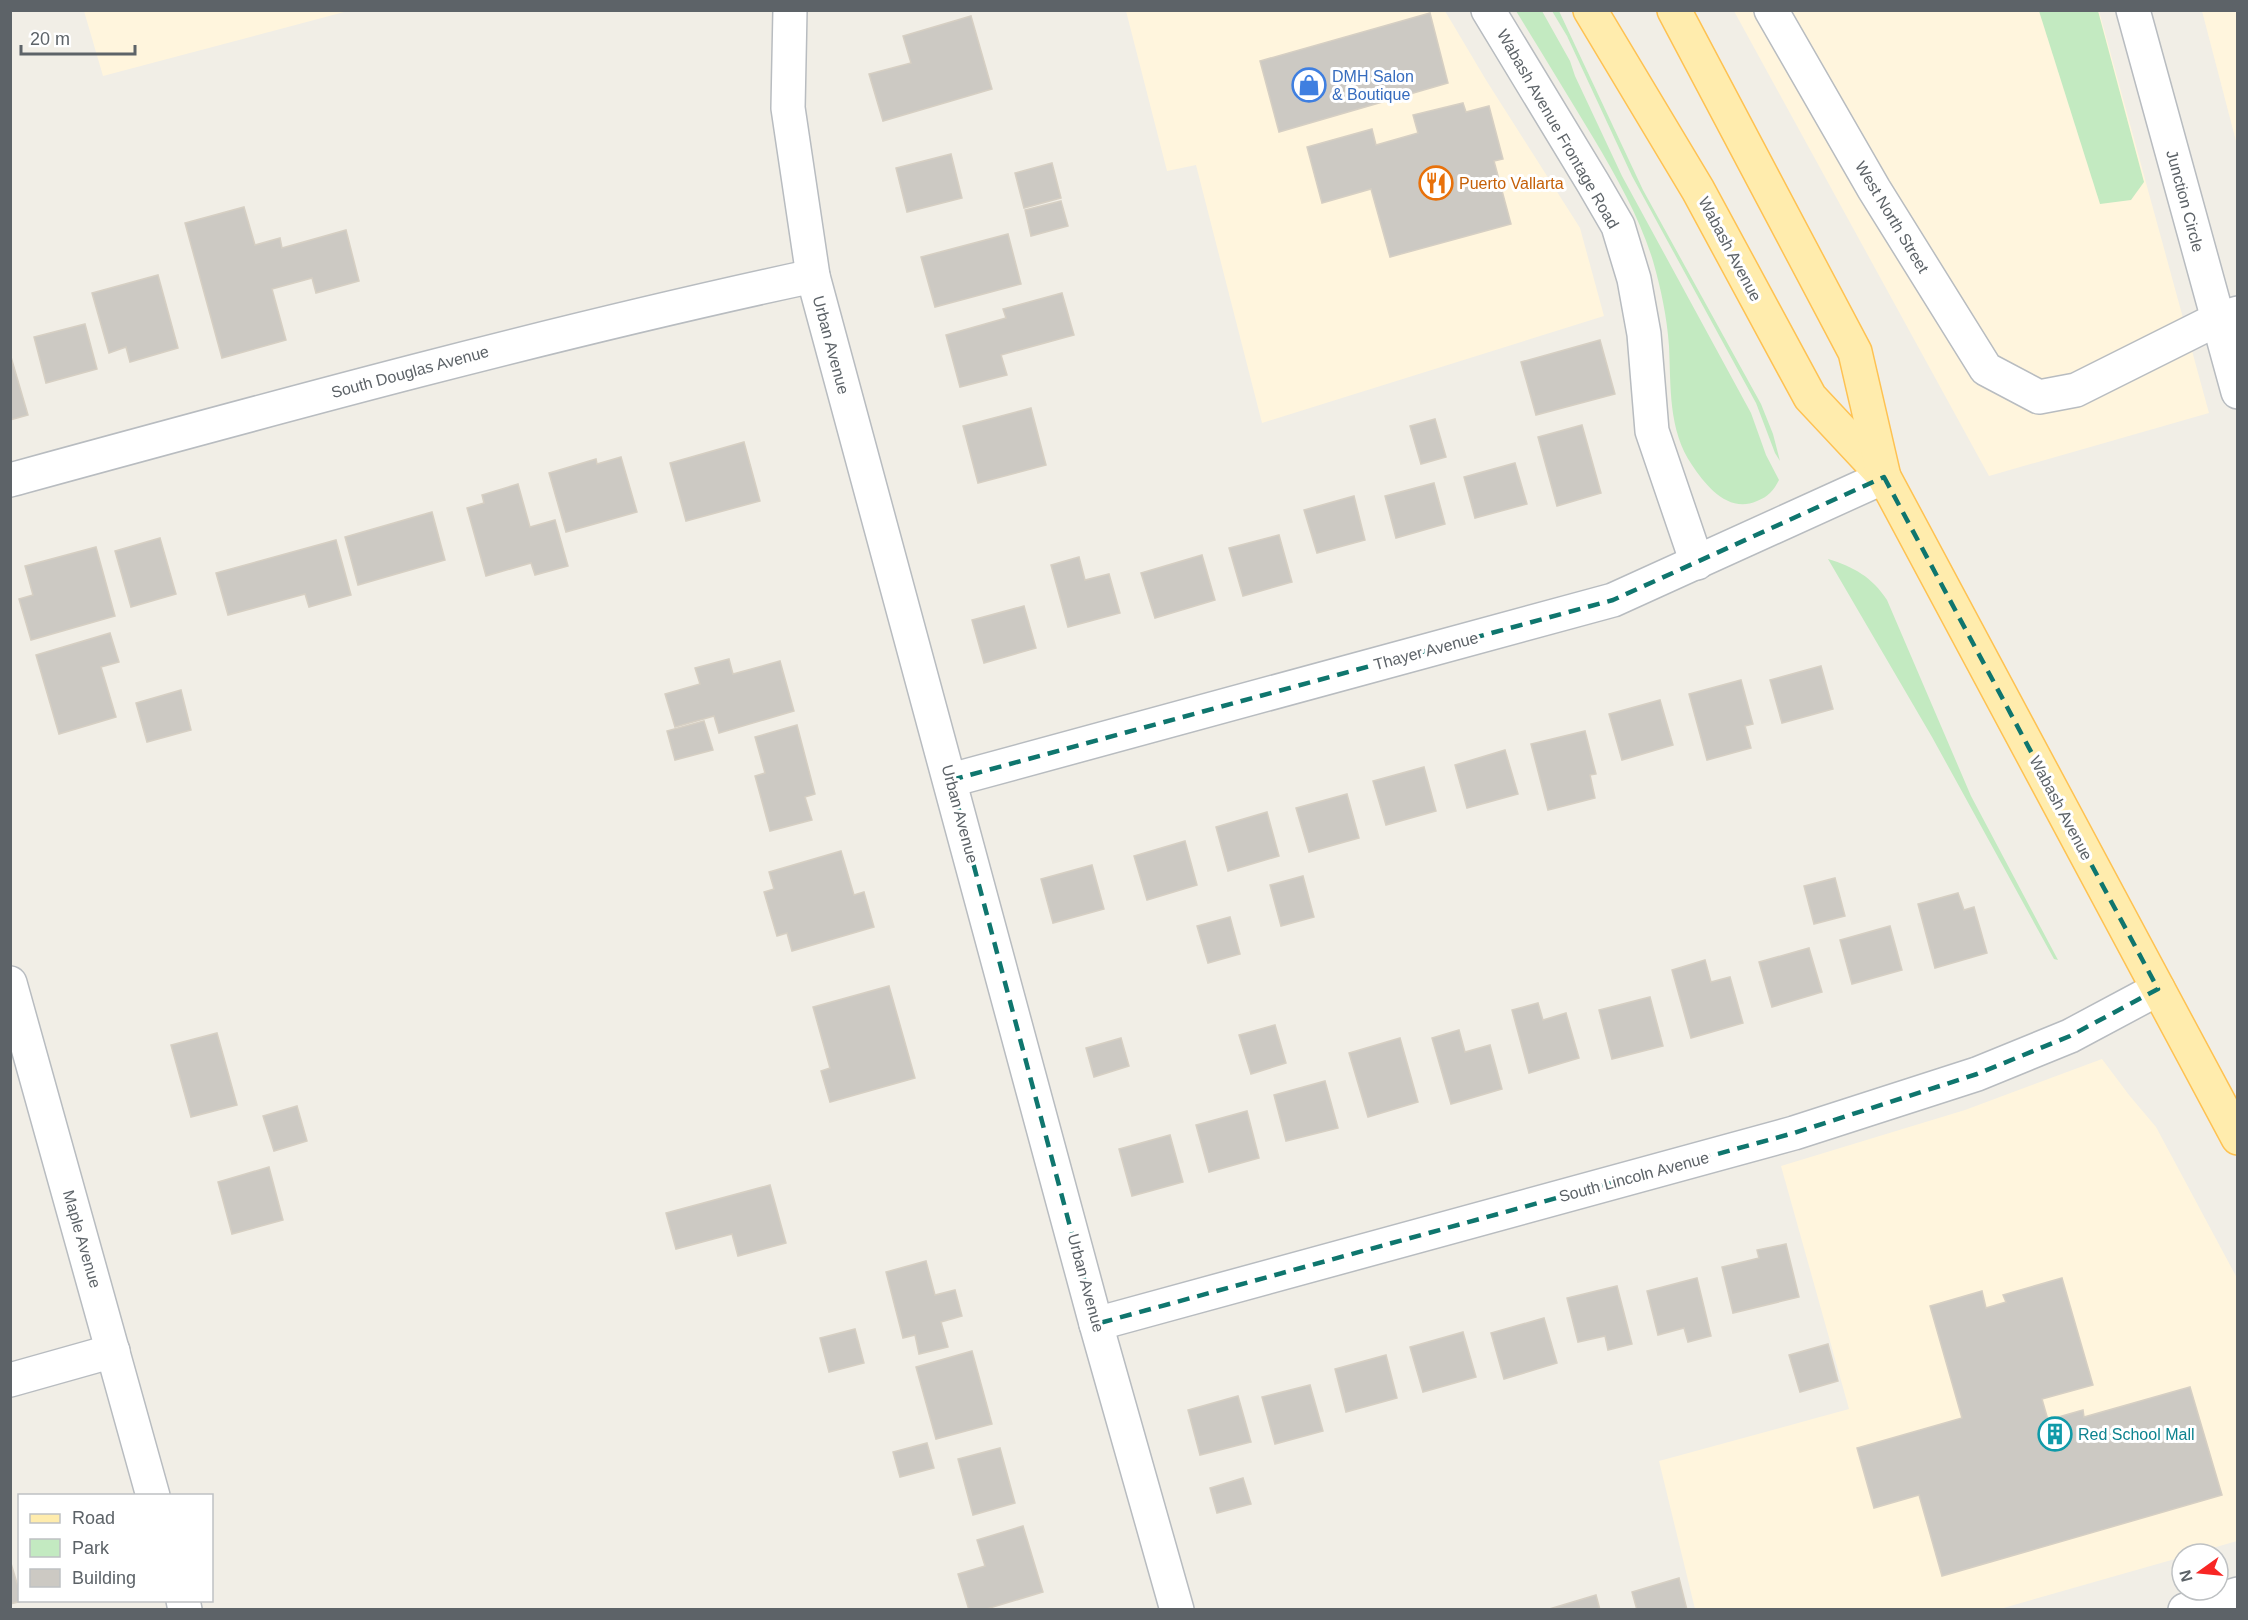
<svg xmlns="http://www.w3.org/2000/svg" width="2248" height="1620" viewBox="0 0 2248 1620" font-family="Helvetica,sans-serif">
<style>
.commercial{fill:#fff5dd}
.green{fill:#c3eac1}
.building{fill:#ccc9c3;stroke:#d6cfc3;stroke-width:1.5}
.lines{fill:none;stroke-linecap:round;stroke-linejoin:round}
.minor-casing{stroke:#b8bcc0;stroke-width:36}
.major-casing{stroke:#fec252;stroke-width:36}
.minor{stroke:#fff;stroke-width:33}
.major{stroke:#ffecad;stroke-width:33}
.marked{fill:none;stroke:#0f766e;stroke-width:4.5;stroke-dasharray:12 8;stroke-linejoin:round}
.labels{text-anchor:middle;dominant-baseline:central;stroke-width:6;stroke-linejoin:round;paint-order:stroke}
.shop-label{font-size:16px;fill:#366cbe;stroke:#fff;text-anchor:start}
.street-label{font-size:16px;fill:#5d6368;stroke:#fff}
.food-label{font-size:16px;fill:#c56008;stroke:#fff;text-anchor:start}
.culture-label{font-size:16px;fill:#0d838f;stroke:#fff;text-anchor:start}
</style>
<rect width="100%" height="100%" fill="#f1eee6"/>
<!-- commercial -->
<g class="commercial">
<polygon points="84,11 84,10 348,11 103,76"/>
<polygon points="1126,11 1445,11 1486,80 1580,228 1604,316 1262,423 1196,165 1167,171"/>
<polygon points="1734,11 2099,11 2209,413 1989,476"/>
<polygon points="2202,11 2237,11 2237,145"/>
<polygon points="2102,1059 2129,1095 2156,1127 2237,1278 2237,1541 2192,1554 2182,1554 2182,1557 2000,1609 1695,1609 1659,1461 1849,1409 1781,1166 1965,1110"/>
</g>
<!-- green -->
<g class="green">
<path d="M1516 11H1542L1570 61 1575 76 1622 176 1751 413 1766 455 1779 480C1774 490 1768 497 1757 501 1729 514 1706 486 1692 465 1668 430 1671 386 1669 346 1667 317 1661 289 1653 261 1640 218 1617 178 1594 139 1568 96 1542 53 1516 11Z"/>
<polygon points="1552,11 1559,11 1643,190 1761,404 1773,434 1780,461 1775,453 1756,403 1632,176 1567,36"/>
<polygon points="2039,11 2098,11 2144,182 2131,200 2100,204"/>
<path d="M1828 559C1854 567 1872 577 1887 600L1971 796 2058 960 2054 959 1932 737Z"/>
</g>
<!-- building -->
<g class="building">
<polygon points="1430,13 1448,83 1279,132 1260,61"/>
<polygon points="971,16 992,89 883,121 869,74 911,63 903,36"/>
<polygon points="1463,103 1466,112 1489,106 1503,159 1494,161 1511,224 1390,257 1371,189 1322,203 1307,147 1372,129 1376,145 1418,133 1413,115"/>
<polygon points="951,154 962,198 907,212 896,168"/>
<polygon points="1052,163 1061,198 1024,208 1015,173"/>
<polygon points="1061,201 1068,226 1031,236 1025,210"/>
<polygon points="244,207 255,245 280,238 282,248 346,230 359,281 316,293 312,278 272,289 286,340 222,358 185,223"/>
<polygon points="1008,234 1021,284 935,307 921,257"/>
<polygon points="158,275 178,348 130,362 126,347 109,353 92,293"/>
<polygon points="1062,293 1074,335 1001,355 1007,375 960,387 946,335 1006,318 1003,309"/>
<polygon points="85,324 97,369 46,383 34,337"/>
<polygon points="1600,340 1615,394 1536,415 1521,362"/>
<polygon points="11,357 28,415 10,420 10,358"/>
<polygon points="1031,408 1046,465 978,483 963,426"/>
<polygon points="1435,419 1446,457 1421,464 1410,426"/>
<polygon points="1582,425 1601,493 1557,506 1538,437"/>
<polygon points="744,442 760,501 686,521 670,463"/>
<polygon points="621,457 637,512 566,532 549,473 596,459 597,464"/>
<polygon points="1515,463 1527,504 1475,518 1464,477"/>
<polygon points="1434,483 1445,524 1396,538 1385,496"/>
<polygon points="518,484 530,527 555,520 568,566 535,575 531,563 486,576 467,508 484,503 482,495"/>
<polygon points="1354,496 1365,540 1317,553 1304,510"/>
<polygon points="432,512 445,560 358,585 345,537"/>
<polygon points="1279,535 1292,582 1243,596 1229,548"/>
<polygon points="160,538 176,594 131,607 115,551"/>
<polygon points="336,540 351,595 309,607 305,594 228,615 216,573"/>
<polygon points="96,547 115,616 31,640 19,599 33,595 25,566"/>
<polygon points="1202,555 1215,600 1155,618 1141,573"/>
<polygon points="1079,557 1085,580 1109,574 1120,613 1068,627 1051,565"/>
<polygon points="1024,606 1036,648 984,663 972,620"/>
<polygon points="110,633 119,662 101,667 116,717 59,734 36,655"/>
<polygon points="729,659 733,674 780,661 794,711 719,733 714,716 675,727 665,694 700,684 695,668"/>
<polygon points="1821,666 1833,709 1782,723 1770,680"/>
<polygon points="1741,680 1753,724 1745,726 1751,748 1707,760 1689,694"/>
<polygon points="181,690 191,730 147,742 136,703"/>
<polygon points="1660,700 1673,745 1622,760 1609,714"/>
<polygon points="704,721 713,750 675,760 667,731"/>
<polygon points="797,725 815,794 805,797 812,820 770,831 755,776 765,773 755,737"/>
<polygon points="1585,731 1596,774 1590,775 1595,798 1548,810 1531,744"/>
<polygon points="1505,750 1518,794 1467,808 1455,765"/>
<polygon points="1424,767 1436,811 1386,825 1373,781"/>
<polygon points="1347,794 1359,838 1309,852 1296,808"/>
<polygon points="1267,812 1279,856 1228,871 1216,827"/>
<polygon points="1185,841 1197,885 1147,900 1134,856"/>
<polygon points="841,851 854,895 864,892 874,927 792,951 787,933 777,936 764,892 774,889 769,872"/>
<polygon points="1092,865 1104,909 1053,923 1041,879"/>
<polygon points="1303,876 1314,917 1281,926 1270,885"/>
<polygon points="1835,878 1845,916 1814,924 1804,886"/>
<polygon points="1958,893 1964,910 1974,907 1987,953 1935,968 1918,904"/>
<polygon points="1230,917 1240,954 1208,963 1197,926"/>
<polygon points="1890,926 1902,970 1852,984 1840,940"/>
<polygon points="1809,948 1822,992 1772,1007 1759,962"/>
<polygon points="1705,960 1711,982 1730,977 1743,1023 1691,1038 1672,970"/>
<polygon points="889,986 915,1078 830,1102 821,1071 830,1068 813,1007"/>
<polygon points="1650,997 1663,1046 1612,1059 1599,1010"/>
<polygon points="1538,1003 1543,1020 1566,1013 1579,1058 1529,1073 1512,1010"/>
<polygon points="1275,1025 1286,1063 1251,1074 1239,1035"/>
<polygon points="1459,1030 1465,1052 1490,1045 1502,1089 1451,1104 1432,1038"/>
<polygon points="217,1033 237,1105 191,1117 171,1045"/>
<polygon points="1121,1038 1129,1066 1094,1077 1086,1048"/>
<polygon points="1400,1038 1418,1102 1368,1117 1349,1053"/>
<polygon points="1325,1081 1338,1128 1286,1141 1274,1095"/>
<polygon points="297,1106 307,1141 274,1151 263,1116"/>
<polygon points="1247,1111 1259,1158 1209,1172 1196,1125"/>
<polygon points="1170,1135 1183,1182 1132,1196 1119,1149"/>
<polygon points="269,1167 283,1220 232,1234 218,1182"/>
<polygon points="770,1185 786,1243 738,1256 732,1234 676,1249 666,1213"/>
<polygon points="1786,1244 1799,1297 1733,1313 1722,1267 1759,1258 1757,1250"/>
<polygon points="926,1261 935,1295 955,1290 962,1316 941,1322 948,1347 919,1354 915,1335 903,1338 886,1272"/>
<polygon points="1697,1278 1711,1336 1688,1342 1684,1328 1658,1335 1647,1291"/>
<polygon points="2062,1278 2093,1385 2042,1399 2048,1420 2083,1410 2084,1417 2190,1387 2222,1495 1942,1576 1919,1495 1874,1508 1857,1448 1962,1418 1930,1306 1982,1291 1986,1308 2006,1302 2003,1295"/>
<polygon points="1617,1286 1632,1344 1608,1350 1605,1336 1578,1342 1567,1298"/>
<polygon points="1544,1318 1557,1363 1504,1379 1491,1333"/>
<polygon points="855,1329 864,1363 829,1372 820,1338"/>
<polygon points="1463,1332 1476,1377 1423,1392 1410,1347"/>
<polygon points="1828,1344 1838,1381 1800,1392 1789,1355"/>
<polygon points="972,1351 992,1424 936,1439 916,1367"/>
<polygon points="1386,1355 1397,1398 1346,1412 1335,1369"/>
<polygon points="1310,1385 1323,1431 1275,1444 1262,1397"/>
<polygon points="1238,1396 1251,1442 1200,1455 1188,1410"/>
<polygon points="927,1443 934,1468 900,1477 893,1452"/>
<polygon points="1000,1448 1015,1503 973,1515 958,1459"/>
<polygon points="1243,1478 1251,1504 1217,1513 1210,1488"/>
<polygon points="1023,1526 1043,1592 983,1610 969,1610 958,1574 985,1566 977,1540"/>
<polygon points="10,1560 20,1593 20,1600 22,1601 10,1604"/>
<polygon points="1679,1578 1687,1610 1637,1610 1632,1592"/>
<polygon points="1596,1595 1600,1610 1546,1610"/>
</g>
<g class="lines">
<!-- minor casing -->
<g class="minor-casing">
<g id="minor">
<polyline points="790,10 788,108 813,276 1096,1324 1177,1610"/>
<polyline points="1488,10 1593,183 1618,226 1634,279 1644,334 1652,431 1697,563"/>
<polyline points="1771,10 1874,189 1986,369 2039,397 2076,390 2218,319 2238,313"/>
<polyline points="2133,10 2238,392"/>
<path d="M10 480C277 407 543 334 813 276"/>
<polyline points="951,780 1613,600 1884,477"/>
<polyline points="10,983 153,1496"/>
<polyline points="1096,1324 1794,1133 1977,1074 2070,1036 2158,989"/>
<polyline points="10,1380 113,1351"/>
<polyline points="183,1600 185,1610"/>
<polyline points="2185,1610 2238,1594"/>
</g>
</g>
<!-- major casing -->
<g class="major-casing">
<g id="major">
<polyline points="1590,10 1698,190 1810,397 1883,475"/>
<polyline points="1674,10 1855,352 1884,477 2238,1138"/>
</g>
</g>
<!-- minor -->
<use href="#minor" class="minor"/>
<!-- major -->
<use href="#major" class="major"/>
</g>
<!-- marked area -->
<path class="marked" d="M1884 477 2158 989 2070 1036 1977 1074 1794 1133 1096 1324 951 780 1613 600Z"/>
<!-- icons -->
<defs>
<g id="shop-ring" transform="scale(1.725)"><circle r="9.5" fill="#fff" stroke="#3f7fe0" stroke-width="1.5"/><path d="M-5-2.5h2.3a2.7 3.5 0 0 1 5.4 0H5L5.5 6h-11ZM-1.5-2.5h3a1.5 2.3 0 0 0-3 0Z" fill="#3f7fe0"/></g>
<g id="restaurant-ring" transform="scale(1.725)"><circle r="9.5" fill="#fff" stroke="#e8710a" stroke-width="1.5"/><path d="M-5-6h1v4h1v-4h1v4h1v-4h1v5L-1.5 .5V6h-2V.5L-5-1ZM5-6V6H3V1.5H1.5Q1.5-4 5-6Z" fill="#e8710a"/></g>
<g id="building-ring" transform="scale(1.725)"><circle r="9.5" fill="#fff" stroke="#0f9aa8" stroke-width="1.5"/><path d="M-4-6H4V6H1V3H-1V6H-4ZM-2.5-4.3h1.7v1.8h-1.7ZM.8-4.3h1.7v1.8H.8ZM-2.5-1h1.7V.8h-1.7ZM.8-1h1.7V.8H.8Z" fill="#0f9aa8"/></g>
</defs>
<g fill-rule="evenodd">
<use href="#shop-ring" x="1309" y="85"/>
<use href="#restaurant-ring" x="1436" y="183"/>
<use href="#building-ring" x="2055" y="1434"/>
</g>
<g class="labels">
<!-- shop labels -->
<g class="shop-label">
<text x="1332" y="76">DMH Salon<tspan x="1332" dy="18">&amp; Boutique</tspan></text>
</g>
<!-- street labels -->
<g class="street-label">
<text transform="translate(1558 129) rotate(60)">Wabash Avenue Frontage Road</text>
<text transform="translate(2185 201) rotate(75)">Junction Circle</text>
<text transform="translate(1892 217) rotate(59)">West North Street</text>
<text transform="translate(1730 249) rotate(62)">Wabash Avenue</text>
<text transform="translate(831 345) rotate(75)">Urban Avenue</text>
<text transform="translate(410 372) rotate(-15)">South Douglas Avenue</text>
<text transform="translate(1426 651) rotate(-15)">Thayer Avenue</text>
<text transform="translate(2061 808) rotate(62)">Wabash Avenue</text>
<text transform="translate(960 814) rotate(75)">Urban Avenue</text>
<text transform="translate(1634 1177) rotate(-15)">South Lincoln Avenue</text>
<text transform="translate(82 1239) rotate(74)">Maple Avenue</text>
<text transform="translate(1086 1283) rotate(75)">Urban Avenue</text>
</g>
<!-- food labels -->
<g class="food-label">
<text x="1459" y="183">Puerto Vallarta</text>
</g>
<!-- culture labels -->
<g class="culture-label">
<text x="2078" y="1434">Red School Mall</text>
</g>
</g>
<!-- border -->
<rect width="2248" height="1620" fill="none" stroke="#5d6368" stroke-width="24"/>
<!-- legend -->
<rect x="18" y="1494" width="195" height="108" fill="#ffffff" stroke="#bec1c3" stroke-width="1.5"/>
<rect x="30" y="1514" width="30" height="9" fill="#ffecad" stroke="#bec1c3" stroke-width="1.5"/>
<text x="72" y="1524" font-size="18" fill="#5d6368">Road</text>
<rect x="30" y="1539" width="30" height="18" fill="#c3eac1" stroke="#bec1c3" stroke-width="1.5"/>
<text x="72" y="1554" font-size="18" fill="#5d6368">Park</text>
<rect x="30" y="1569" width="30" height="18" fill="#ccc9c3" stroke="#bec1c3" stroke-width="1.5"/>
<text x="72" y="1584" font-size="18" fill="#5d6368">Building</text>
<!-- north arrow -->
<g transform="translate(2200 1572) rotate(255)"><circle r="28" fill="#ffffff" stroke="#bec1c3" stroke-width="1.5"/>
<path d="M0-4.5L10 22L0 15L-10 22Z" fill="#f82624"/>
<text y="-9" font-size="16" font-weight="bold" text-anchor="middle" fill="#5d6368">N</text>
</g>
<!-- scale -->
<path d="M21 45v9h114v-9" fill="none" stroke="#5d6368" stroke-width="3"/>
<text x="30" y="45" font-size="18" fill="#5d6368" stroke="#ffffff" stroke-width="4.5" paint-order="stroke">20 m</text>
</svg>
